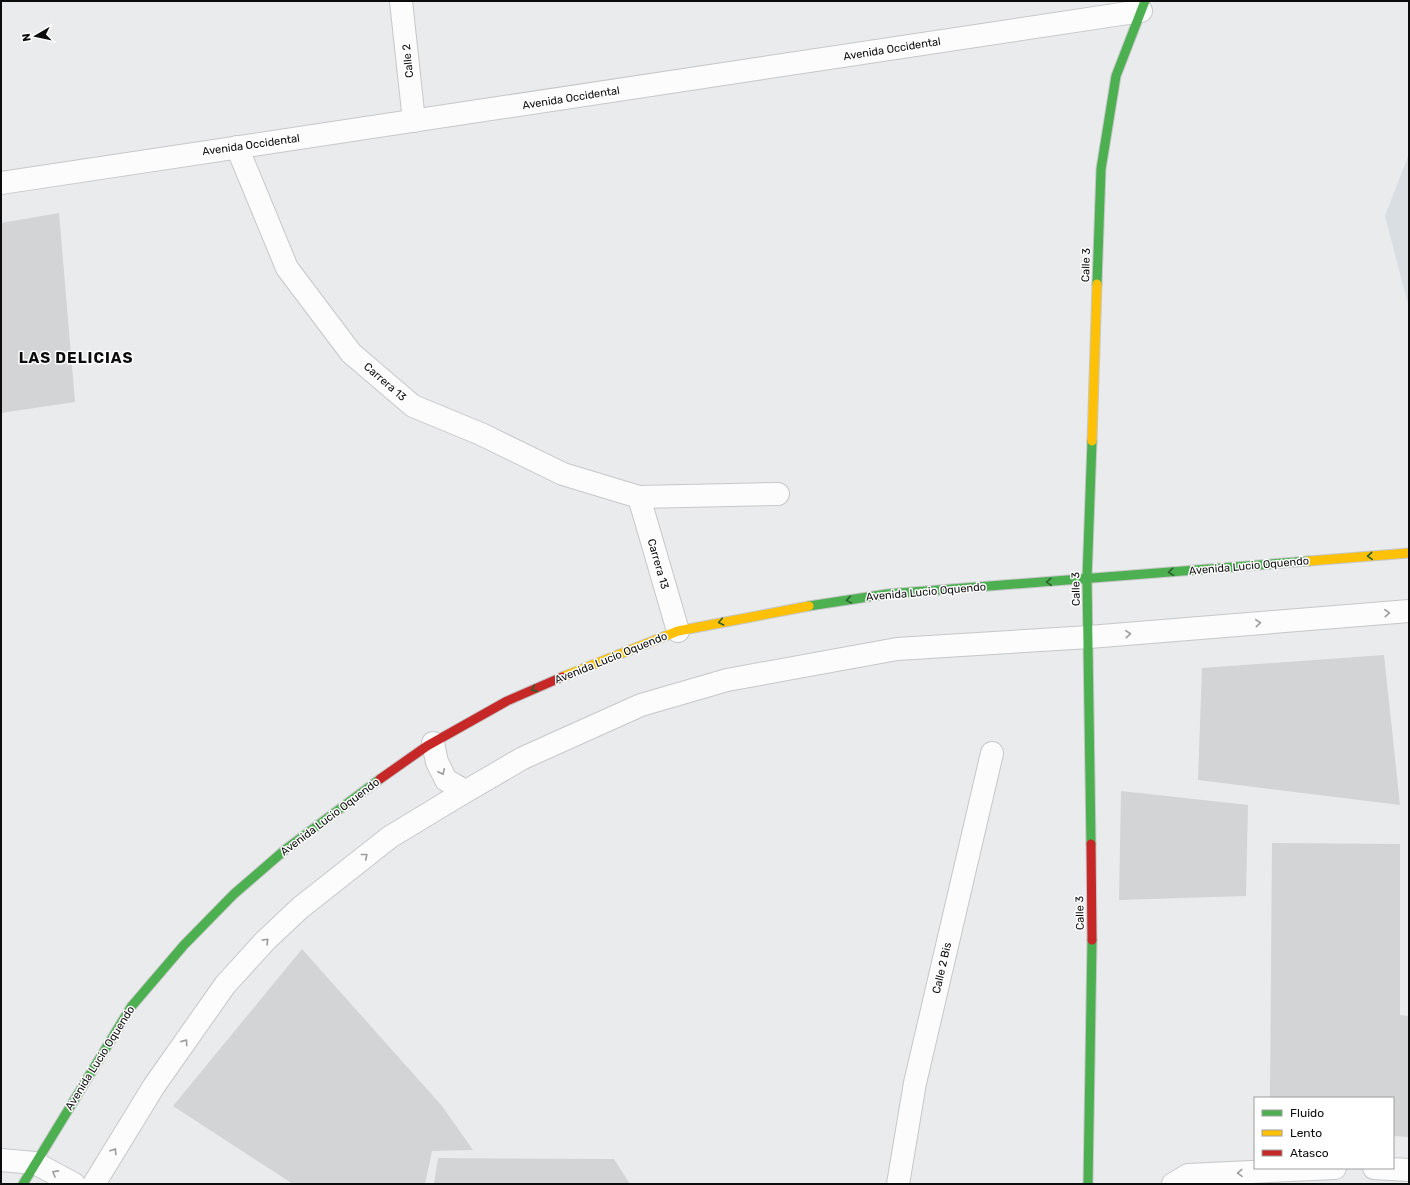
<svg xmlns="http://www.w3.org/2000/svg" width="1410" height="1185" viewBox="0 0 1410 1185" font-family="Rubik,sans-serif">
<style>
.built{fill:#d9dee2}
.building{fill:#d3d4d5}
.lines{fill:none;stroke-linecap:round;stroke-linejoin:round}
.street-casing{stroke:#c6c7c8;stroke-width:24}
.fast-casing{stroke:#c6c7c8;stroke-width:11}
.slow-casing{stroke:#c6c7c8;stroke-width:11}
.jam-casing{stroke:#c6c7c8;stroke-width:11}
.street{stroke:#fcfcfc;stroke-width:22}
.fast{stroke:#4caf50;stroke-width:9}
.slow{stroke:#ffc107;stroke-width:9}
.jam{stroke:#c62828;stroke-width:9}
.oneway{stroke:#2c5e2e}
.oneway2{stroke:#9c9c9c}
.labels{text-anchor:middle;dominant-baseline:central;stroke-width:3;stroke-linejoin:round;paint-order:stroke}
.street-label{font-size:11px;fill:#0c0c0d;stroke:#fff}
.district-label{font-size:15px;font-weight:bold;letter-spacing:1px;fill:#0c0c0d;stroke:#fff}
</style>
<rect width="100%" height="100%" fill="#eaebec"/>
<!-- built -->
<polygon class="built" points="1409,154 1409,308 1385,216"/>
<!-- building -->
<g class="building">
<polygon points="59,213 75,402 1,413 1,223"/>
<polygon points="1384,655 1400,805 1198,780 1202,668"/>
<polygon points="1121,791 1248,805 1246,896 1119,900"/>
<polygon points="1272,843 1400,844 1400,1015 1409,1016 1409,1137 1393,1136 1393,1098 1270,1098"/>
<polygon points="302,949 442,1106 473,1150 432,1151 425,1184 293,1184 173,1106"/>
<polygon points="438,1158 614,1159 630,1184 434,1184"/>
</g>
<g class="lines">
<!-- street casing -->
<g class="street-casing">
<g id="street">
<polyline points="401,1 414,121"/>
<polyline points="237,147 287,268 351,353 413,406 481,434 563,474 639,497 678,631"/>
<polyline points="1,183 1141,11"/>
<polyline points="639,497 778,494"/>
<polyline points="433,743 437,762 446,780 465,791"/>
<polyline points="1,1160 35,1163 74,1184"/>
<polyline points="1374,1168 1409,1170"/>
<polyline points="94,1184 154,1086 225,985 265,941 300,908 390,837 456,797 523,758 641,705 727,680 897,649 1089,637 1409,611"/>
<polyline points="898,1184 915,1083 992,753"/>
<polyline points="1173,1184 1188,1175 1335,1168"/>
</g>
</g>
<!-- fast casing -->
<g class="fast-casing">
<g id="fast">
<polyline points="1097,284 1101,169 1116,76 1145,1"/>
<polyline points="809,606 887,594 1309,561"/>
<polyline points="1091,844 1087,579 1092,441"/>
<polyline points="23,1184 131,1007 184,945 234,894 286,849 380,779"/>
<polyline points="1088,1184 1092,940"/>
</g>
</g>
<!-- slow casing -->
<g class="slow-casing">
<g id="slow">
<polyline points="1092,441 1097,284"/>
<polyline points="1309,561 1409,553"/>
<polyline points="562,677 678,631 809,606"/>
</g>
</g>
<!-- jam casing -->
<g class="jam-casing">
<g id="jam">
<polyline points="380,779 427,746 507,701 562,677"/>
<polyline points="1091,844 1092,940"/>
</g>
</g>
<!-- street -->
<use href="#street" class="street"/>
<!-- fast -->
<use href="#fast" class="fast"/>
<!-- slow -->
<use href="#slow" class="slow"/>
<!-- jam -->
<use href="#jam" class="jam"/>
</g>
<!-- one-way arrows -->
<defs><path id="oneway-chevron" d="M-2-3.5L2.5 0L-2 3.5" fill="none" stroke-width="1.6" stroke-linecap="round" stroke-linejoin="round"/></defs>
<g class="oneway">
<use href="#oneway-chevron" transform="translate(1370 556) rotate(176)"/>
<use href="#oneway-chevron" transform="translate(1171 572) rotate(175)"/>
<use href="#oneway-chevron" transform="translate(1049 582) rotate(176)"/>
<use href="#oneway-chevron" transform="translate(849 600) rotate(171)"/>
<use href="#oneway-chevron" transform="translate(721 622) rotate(169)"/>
<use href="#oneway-chevron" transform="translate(534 689) rotate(156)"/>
</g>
<g class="oneway2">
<use href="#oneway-chevron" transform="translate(1387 613) rotate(-4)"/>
<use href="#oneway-chevron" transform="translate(1258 623) rotate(-5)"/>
<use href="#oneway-chevron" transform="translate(1128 634) rotate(-5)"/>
<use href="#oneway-chevron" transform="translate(442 772) rotate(65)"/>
<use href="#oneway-chevron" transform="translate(365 856) rotate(-39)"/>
<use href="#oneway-chevron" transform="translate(266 941) rotate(-45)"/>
<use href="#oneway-chevron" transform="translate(185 1042) rotate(-55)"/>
<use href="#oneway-chevron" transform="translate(114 1151) rotate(-58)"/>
<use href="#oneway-chevron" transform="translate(55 1173) rotate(-151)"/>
<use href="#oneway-chevron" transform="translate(1240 1173) rotate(177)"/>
</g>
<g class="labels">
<!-- street labels -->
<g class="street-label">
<text transform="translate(892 49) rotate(-9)">Avenida Occidental</text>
<text transform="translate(408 61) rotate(-96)">Calle 2</text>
<text transform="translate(571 98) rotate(-9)">Avenida Occidental</text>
<text transform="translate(251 145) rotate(-8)">Avenida Occidental</text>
<text transform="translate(1086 265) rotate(-88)">Calle 3</text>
<text transform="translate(385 382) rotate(41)">Carrera 13</text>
<text transform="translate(658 564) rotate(74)">Carrera 13</text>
<text transform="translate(1249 566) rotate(-5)">Avenida Lucio Oquendo</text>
<text transform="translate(1076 589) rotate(-91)">Calle 3</text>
<text transform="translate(926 592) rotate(-5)">Avenida Lucio Oquendo</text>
<text transform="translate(611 658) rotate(-22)">Avenida Lucio Oquendo</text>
<text transform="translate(330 817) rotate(-37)">Avenida Lucio Oquendo</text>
<text transform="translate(1080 913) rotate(-91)">Calle 3</text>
<text transform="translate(942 968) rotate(-77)">Calle 2 Bis</text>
<text transform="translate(100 1058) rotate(-58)">Avenida Lucio Oquendo</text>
</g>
<!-- district labels -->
<g class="district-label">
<text x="76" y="358">LAS DELICIAS</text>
</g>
</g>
<!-- border -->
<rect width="1410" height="1185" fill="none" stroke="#0c0c0d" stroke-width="4"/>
<!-- legend -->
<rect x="1254" y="1097" width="140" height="72" fill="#ffffff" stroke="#9e9e9e"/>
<rect x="1262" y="1110" width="20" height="6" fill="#4caf50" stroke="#9e9e9e"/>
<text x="1290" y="1117" font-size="12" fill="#0c0c0d">Fluido</text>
<rect x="1262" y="1130" width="20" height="6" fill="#ffc107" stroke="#9e9e9e"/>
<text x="1290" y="1137" font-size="12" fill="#0c0c0d">Lento</text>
<rect x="1262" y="1150" width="20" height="6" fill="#c62828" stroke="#9e9e9e"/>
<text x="1290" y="1157" font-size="12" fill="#0c0c0d">Atasco</text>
<!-- north arrow -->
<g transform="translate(36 36) rotate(261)" stroke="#ffffff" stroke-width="3" paint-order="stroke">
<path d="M0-3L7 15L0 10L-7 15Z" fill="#0c0c0d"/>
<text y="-6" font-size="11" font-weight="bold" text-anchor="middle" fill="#0c0c0d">N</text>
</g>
</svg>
